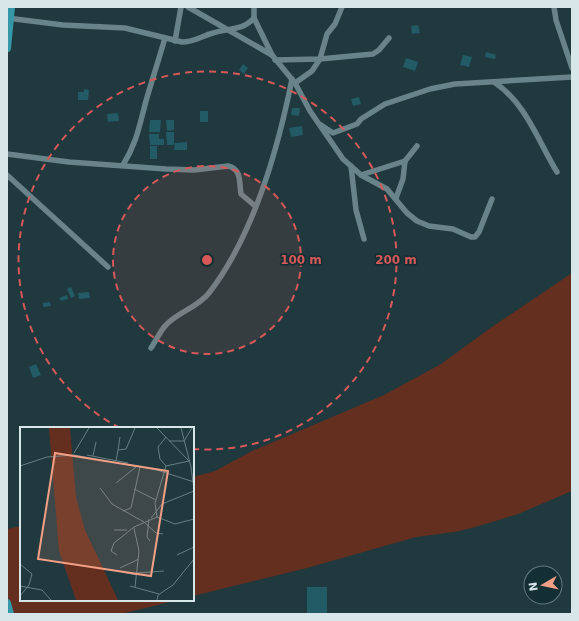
<svg xmlns="http://www.w3.org/2000/svg" width="579" height="621" viewBox="0 0 579 621" font-family="'DejaVu Sans',sans-serif">
<style>
.green{fill:#652f1f}
.building{fill:#225a65}
.lines{fill:none;stroke-linecap:round;stroke-linejoin:round}
.minor{stroke:#68848a;stroke-width:5.5}
.primary{stroke:#3498a9;stroke-width:8}
.ring{fill:none;stroke:#d65858;stroke-width:2;stroke-dasharray:7 5}
.inset-road{fill:none;stroke:#687e82;stroke-width:1}
.view{fill:#f39f86;fill-opacity:0.15;stroke:#f39f86;stroke-width:2}
.inset-edge{fill:none;stroke:#d6e6e9;stroke-width:2}
.centre{fill:#d65858;stroke:#142f34;stroke-width:2}
.ring-label{font-size:12px;text-anchor:middle;font-weight:bold;fill:#d65858;stroke:#142f34;stroke-width:3.5;stroke-linejoin:round;paint-order:stroke}
</style>
<rect width="100%" height="100%" fill="#1f393e"/>
<!-- green -->
<g class="green">
<polygon points="572,273 572,491 518,514 472,528 454,532 416,537 307,568 193,596 193,477 215,471 252,451 384,395 441,364 489,329"/>
<polygon points="21,526 21,600 178,600 121,614 7,614 7,529"/>
</g>
<!-- building -->
<g class="building">
<polygon points="418,25 420,33 412,34 411,26"/>
<polygon points="486,52 496,55 495,59 485,57"/>
<polygon points="463,55 472,57 469,67 460,65"/>
<polygon points="406,58 418,62 415,71 403,67"/>
<polygon points="243,64 248,68 244,74 239,70"/>
<polygon points="84,89 89,90 88,100 78,100 78,92 84,92"/>
<polygon points="359,97 361,104 353,106 351,99"/>
<polygon points="292,108 300,108 299,116 291,115"/>
<rect x="200" y="111" width="8" height="11"/>
<polygon points="118,113 119,121 108,122 107,114"/>
<polygon points="150,120 161,120 160,132 149,132"/>
<polygon points="166,120 174,120 174,130 167,131"/>
<polygon points="302,126 303,135 291,137 289,128"/>
<polygon points="166,132 174,132 174,145 167,145"/>
<polygon points="149,134 159,134 159,139 164,139 164,145 150,145"/>
<polygon points="187,142 187,150 174,150 175,143"/>
<rect x="150" y="146" width="7" height="13"/>
<polygon points="71,287 75,296 71,298 67,289"/>
<polygon points="89,292 90,298 79,299 78,293"/>
<polygon points="67,295 68,299 61,301 59,298"/>
<polygon points="50,302 51,306 43,307 43,303"/>
<polygon points="36,364 41,375 33,378 29,367"/>
<rect x="307" y="587" width="20" height="27"/>
</g>
<g class="lines">
<!-- minor -->
<g class="minor">
<polyline points="188,7 272,55"/>
<polyline points="254,7 254,18 272,55 295,83 310,111 343,159 361,175 387,189 407,213 417,221 429,226 453,229 471,237 475,237 479,232 492,199"/>
<polyline points="554,7 556,20 572,68"/>
<path d="M7 18 63 25 125 28 182 42C194 42 202 36 213 33 228 28 242 31 254 18"/>
<polyline points="175,41 181,7"/>
<polyline points="275,60 320,59 373,54 379,50 389,38"/>
<path d="M494 82C526 103 538 141 557 172"/>
<polyline points="295,83 312,71 320,59 327,34 335,24 342,7"/>
<polyline points="321,125 333,133 357,124 361,119 385,104 430,89 455,84 572,77"/>
<path d="M7 154 69 162 166 169 194 170 228 166C242 169 239 183 241 194L255 206"/>
<path d="M123 165C137 142 139 127 146 101 152 80 159 59 165 38"/>
<polyline points="351,166 356,210 364,239"/>
<polyline points="7,175 108,267"/>
<polyline points="361,175 405,161"/>
<polyline points="396,198 403,179 405,161 417,146"/>
<path d="M151 348C156 341 160 331 166 325 178 312 197 308 209 293 254 235 278 149 292 79"/>
</g>
<!-- primary -->
<g class="primary">
<polyline points="7,48 11,7"/>
<polyline points="7,603 10,614"/>
</g>
</g>
<!-- distance rings -->
<circle cx="207" cy="260" r="94" fill="#d65858" fill-opacity=".12"/>
<g class="ring">
<circle cx="207" cy="260" r="94"/>
<path d="M120 428A189 189 0 1 1 194 449"/>
</g>
<!-- overview -->
<g transform="translate(20 427)">
<rect width="174" height="174" fill="#1f393e"/>
<path d="M29 1H50L56 70 65 103 98 173H56L39 124Z" fill="#652f1f"/>
<path class="inset-road" d="M137 1 169 34 146 39M161 1 171 40 174 63M149 14H164L172 1M98 23 100 10M54 26 69 1M67 28 108 36M73 29 76 15M96 34 98 23 106 22 115 1M0 39 27 30 54 28 137 43 174 55M146 39 140 32 138 20 146 10M96 56 116 40M80 61 92 77 124 95M114 62 136 73M103 84 111 81 120 40M137 90 135 76 146 39M131 91 142 77 174 64M129 92 127 110 130 114M124 95 136 106 143 107M114 101 119 124 115 160M94 103H107M97 128 91 124 94 116 114 100 137 90 155 97 174 92M157 128 174 120M0 137 12 147 9 158 0 169M100 141 119 132M102 145 117 148M117 146 144 144M0 159 22 163 31 173M110 159 139 167M137 173 138 168 153 158 174 132"/>
<path class="view" d="M35 26 148 44 131 149 18 132Z"/>
<rect width="174" height="174" class="inset-edge"/>
</g>
<circle cx="207" cy="260" r="6" class="centre"/>
<g class="ring-label">
<text x="301" y="264">100 m</text>
<text x="396" y="264">200 m</text>
</g>
<!-- border -->
<rect width="579" height="621" fill="none" stroke="#d6e6e9" stroke-width="16"/>
<!-- north arrow -->
<g transform="translate(543 585) rotate(261)"><circle r="19" fill="#142f34" stroke="#62787c"/>
<path d="M0-3L7 15L0 10L-7 15Z" fill="#f39f86"/>
<text y="-6" font-size="11" font-weight="bold" text-anchor="middle" fill="#d6e6e9">N</text>
</g>
</svg>
